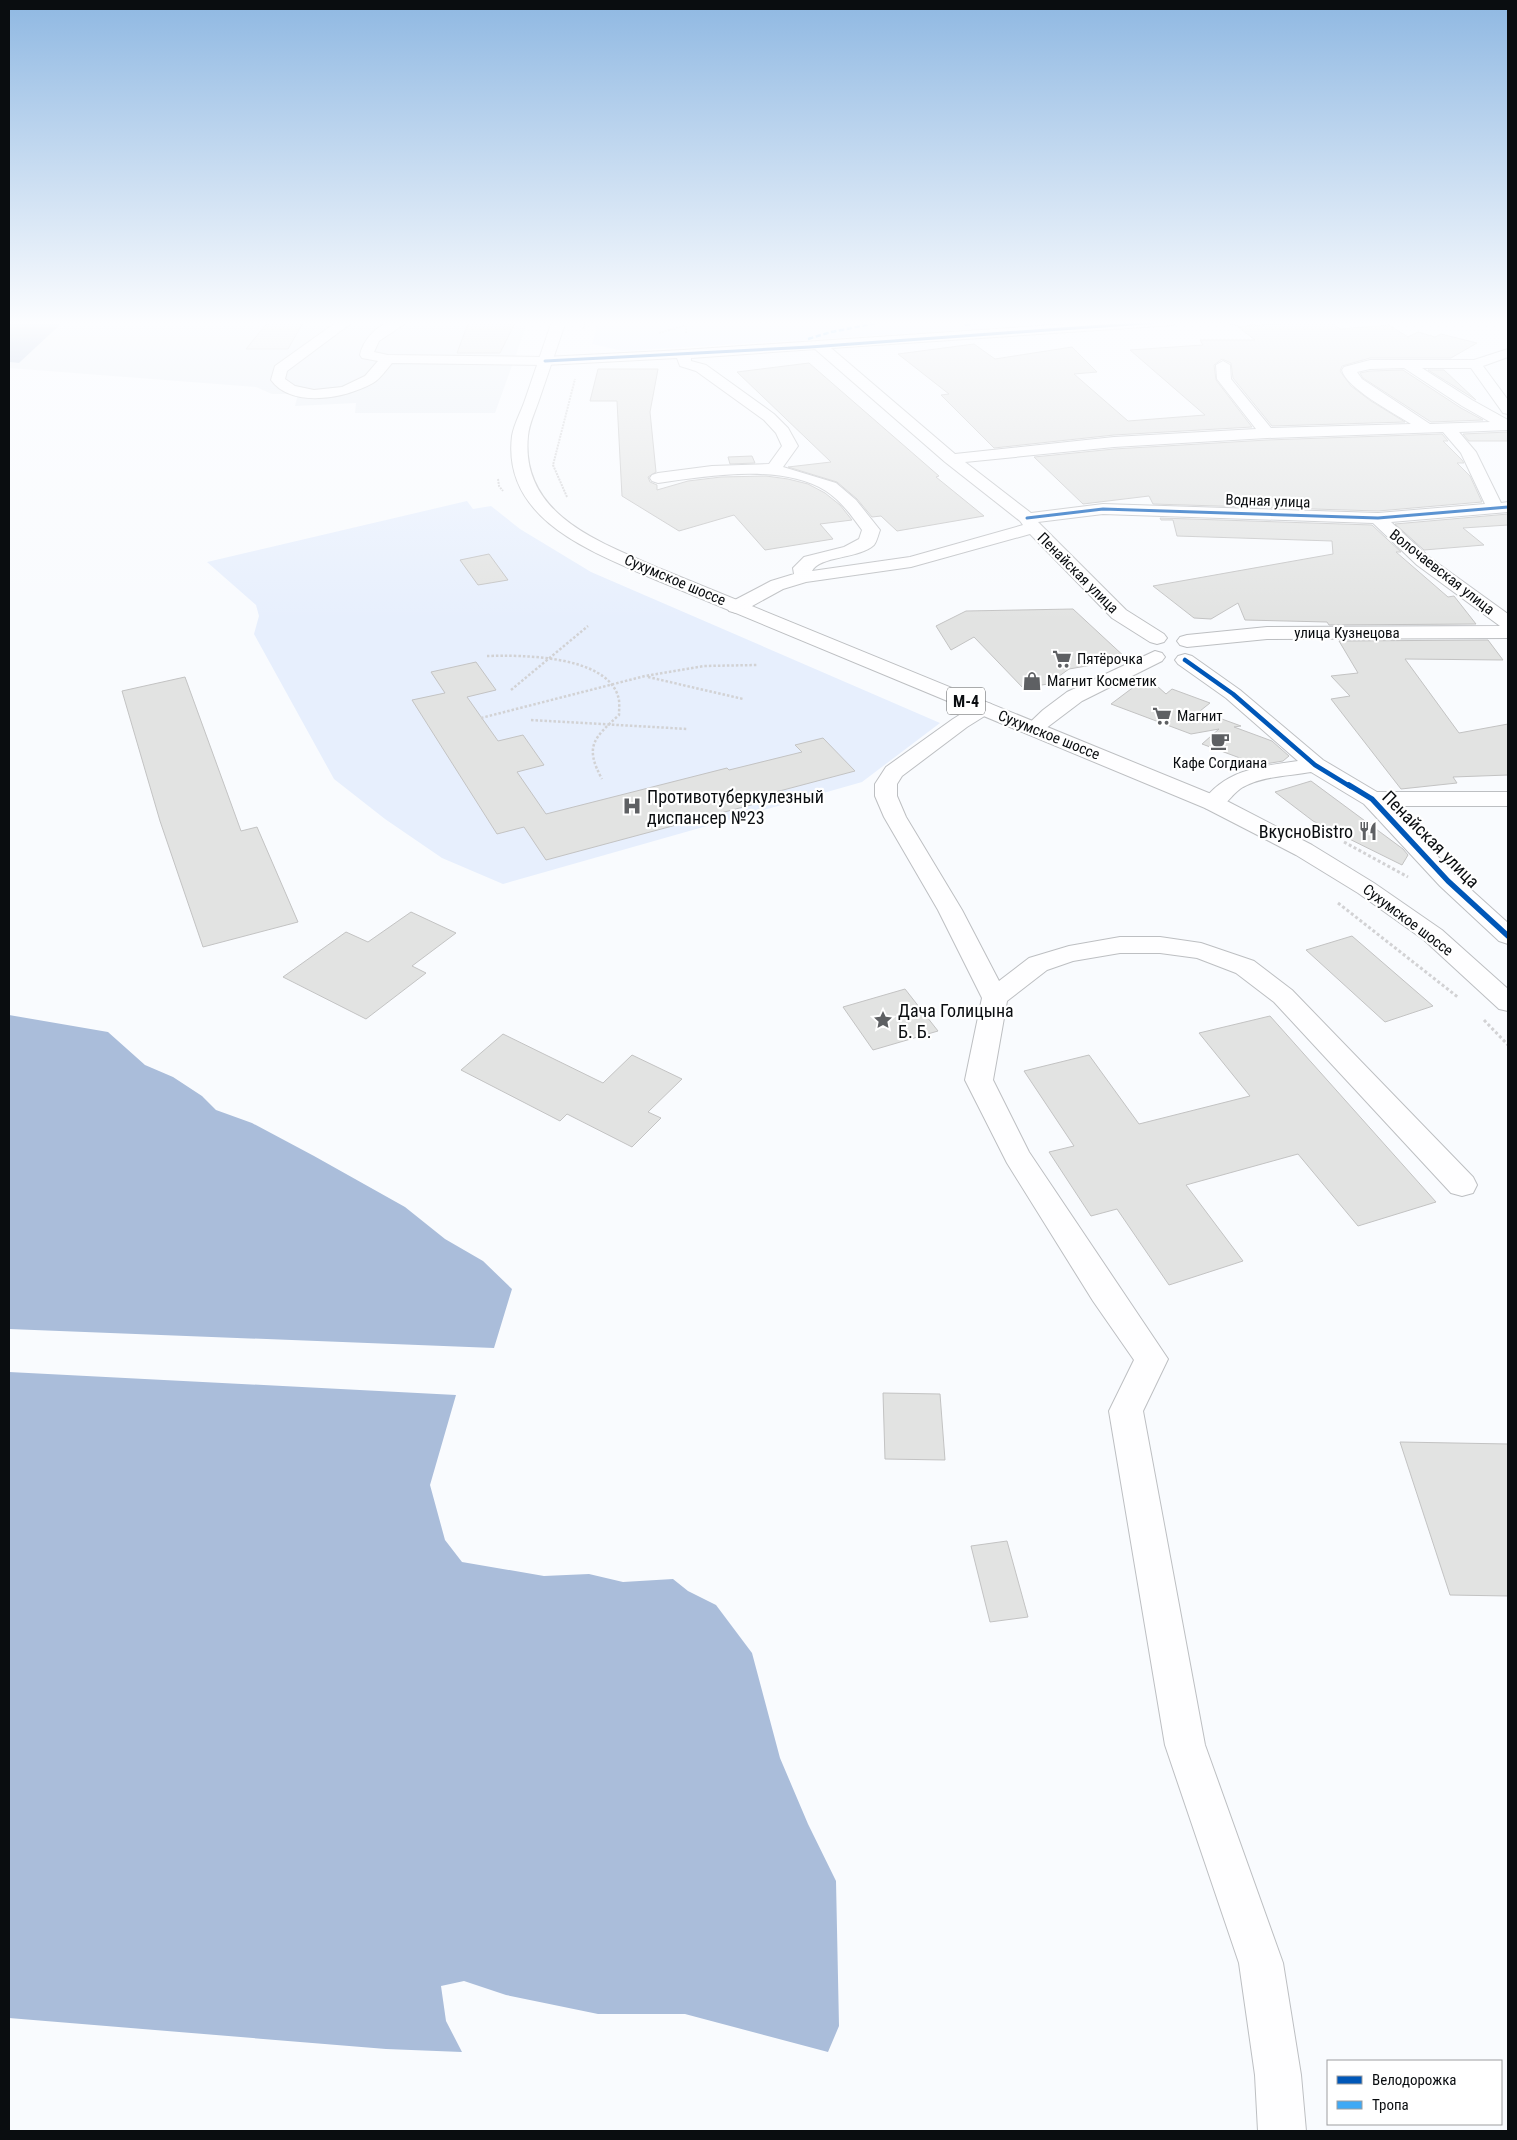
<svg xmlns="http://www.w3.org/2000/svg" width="1517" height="2140" viewBox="0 0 1517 2140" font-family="'Roboto Condensed',sans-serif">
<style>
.built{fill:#e9eef4}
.green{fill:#e7effd}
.water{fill:#aabdda}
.building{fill:#e2e3e2;stroke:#c3c3c3}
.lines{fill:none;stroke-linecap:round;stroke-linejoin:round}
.minor-casing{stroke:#bdbfc2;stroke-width:2}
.highway-casing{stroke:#bdbfc2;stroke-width:2}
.path-far2{stroke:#d2d2d4;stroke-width:2;stroke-dasharray:2 1;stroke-linecap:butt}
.path-far1{stroke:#d2d2d4;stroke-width:2.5;stroke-dasharray:2.5 2;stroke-linecap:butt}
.path{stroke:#d2d2d4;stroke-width:3;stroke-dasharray:3 2.5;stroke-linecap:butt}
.minor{fill:#fefeff;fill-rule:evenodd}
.highway{fill:#fefeff;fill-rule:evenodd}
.quiet{stroke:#3fa9f5;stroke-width:2.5;stroke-dasharray:5.5 2.5;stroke-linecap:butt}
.cycleway-far2-casing{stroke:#fff;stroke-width:5}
.cycleway-far1-casing{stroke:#fff;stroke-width:7}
.cycleway-casing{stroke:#fff;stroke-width:9}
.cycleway-far2{stroke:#0057b8;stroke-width:3}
.cycleway-far1{stroke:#0057b8;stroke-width:4.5}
.cycleway{stroke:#0057b8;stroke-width:5.5}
.labels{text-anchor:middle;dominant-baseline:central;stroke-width:4.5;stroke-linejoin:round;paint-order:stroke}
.far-street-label{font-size:15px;fill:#0a0d10;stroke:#fff}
.far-poi-label{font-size:15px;fill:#0a0d10;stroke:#fff;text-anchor:start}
.shield{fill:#fff;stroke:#545658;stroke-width:1}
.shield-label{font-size:16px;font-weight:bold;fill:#0a0d10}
.poi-label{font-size:18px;fill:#0a0d10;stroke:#fff;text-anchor:start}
.street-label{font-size:18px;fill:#0a0d10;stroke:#fff}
</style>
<rect width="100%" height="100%" fill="#f9fbfe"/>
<!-- built -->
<polygon class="built" points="64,321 528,321 495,413 355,413 356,403 295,406 298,394 272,394 256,387 9,368 9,362 19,363"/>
<!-- green -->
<g class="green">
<polygon points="598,321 1108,321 623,351 592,344"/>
<polygon points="467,501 473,509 491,506 520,529 591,572 940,723 862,782 503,884 442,858 385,819 334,779 254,634 259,616 256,605 207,562"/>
</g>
<!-- water -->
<g class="water">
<polygon points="9,321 64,321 19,363 9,362"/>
<polygon points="9,1015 108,1032 145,1065 173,1077 202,1096 216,1110 252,1123 314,1156 405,1207 445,1239 483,1261 512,1289 494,1348 9,1329"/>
<polygon points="9,1372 456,1395 430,1485 445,1540 462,1562 544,1576 589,1574 623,1582 673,1579 688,1591 716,1605 752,1653 780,1758 808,1824 836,1881 839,2026 828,2052 685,2014 598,2014 506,1995 464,1981 441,1986 446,2021 462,2052 386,2049 9,2018"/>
</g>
<!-- building -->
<g class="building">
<polygon points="269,321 304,321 288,349 246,349"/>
<polygon points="469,321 516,321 500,353 457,353"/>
<polygon points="1313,321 1329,321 1340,329 1389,325 1408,337 1418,332 1435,337 1441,334 1477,343 1451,358 1370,358 1342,366 1340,371 1351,386 1371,401 1405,422 1272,426 1233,378 1231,363 1222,359 1214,365 1216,380 1252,427 1114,435 994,448 941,395 949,394 898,354 974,344 995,359 1072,347 1097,372 1074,374 1128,421 1205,415 1130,350 1203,345 1200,340 1255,340 1238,327"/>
<polygon points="809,363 939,476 936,477 984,516 897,531 881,516 872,517 857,499 837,482 788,467 831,462 737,372"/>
<polygon points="598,369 658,369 650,412 656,472 648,477 650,482 657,485 657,490 688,481 721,477 766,476 788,479 808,484 825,493 840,505 852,520 820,524 833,539 765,550 734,515 679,531 622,496 617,401 590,401"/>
<polygon points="1403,370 1461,408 1483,420 1431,422 1363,378 1360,373 1370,371"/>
<polygon points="1428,370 1444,370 1476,400 1473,398"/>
<polygon points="1508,432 1508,441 1469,441 1463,434"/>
<polygon points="1442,434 1448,441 1443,441 1462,460 1464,463 1457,463 1470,476 1482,502 1378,511 1153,504 1149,496 1083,504 1034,457 1114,449 1267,440"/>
<polygon points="752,456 755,463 730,464 728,457"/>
<polygon points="1508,514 1508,525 1463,528 1484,545 1424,550 1395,524"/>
<polygon points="1160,518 1372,525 1401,552 1396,552 1448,597 1454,596 1476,624 1329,625 1327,622 1245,620 1238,603 1211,619 1194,618 1153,586 1333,554 1332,541 1177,536 1173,520 1161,520"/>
<polygon points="489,554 508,580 478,585 460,560"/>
<polygon points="1073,609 1127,659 1069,669 1048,684 1023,688 974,637 951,650 936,626 966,611"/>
<polygon points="1488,640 1503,660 1405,659 1459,733 1508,724 1508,775 1453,777 1457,783 1401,789 1331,699 1350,696 1331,676 1358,673 1339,641"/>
<polygon points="476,662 496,690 467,697 498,741 523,735 544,765 517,772 546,814 727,768 729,770 802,752 795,745 823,738 855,771 753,798 758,803 546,860 524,827 497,834 412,700 445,693 431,672"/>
<polygon points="185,677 241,831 257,827 298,922 203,947 160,821 122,691"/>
<polygon points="1147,677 1166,694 1172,689 1210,703 1200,711 1241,726 1234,727 1272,741 1289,756 1283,761 1259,765 1202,744 1219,729 1191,734 1111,704"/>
<polygon points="1311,781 1403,849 1408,855 1402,865 1313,821 1275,792"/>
<polygon points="411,912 456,933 412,966 426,973 366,1019 283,977 346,932 368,942"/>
<polygon points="1352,936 1433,1006 1385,1022 1306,950"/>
<polygon points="905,989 938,1031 873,1050 843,1007"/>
<polygon points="1270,1016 1436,1202 1358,1226 1298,1154 1186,1185 1243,1261 1169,1285 1117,1209 1091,1216 1049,1152 1074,1146 1024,1071 1089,1055 1139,1124 1250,1096 1199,1033"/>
<polygon points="503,1034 603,1083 632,1055 682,1079 648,1112 661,1118 632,1147 567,1114 560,1121 461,1070"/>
<polygon points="883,1393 940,1394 945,1460 885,1459"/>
<polygon points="1400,1442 1508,1444 1508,1596 1450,1595"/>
<polygon points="1007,1541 1028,1617 990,1622 971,1546"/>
</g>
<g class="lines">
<!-- minor casing -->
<g class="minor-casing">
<g id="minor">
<path d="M338 321H354L287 371 285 379 295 386 314 390 342 387 365 376 378 361 362 358 360 355C363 340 377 325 392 321 397 320 404 321 409 321L379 341 374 352 388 355 545 357 683 350 1114 321H1180L1173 325 831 348 955 454 1114 437 1256 429 1217 379 1216 365 1223 361 1230 365 1231 379 1271 428 1411 424C1394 413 1346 388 1342 370L1344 367 1370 360H1474L1508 349V357L1483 366 1508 400V414L1503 413 1471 368H1422L1472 400 1508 420V430L1459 432 1476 452 1501 503 1508 502V512L1391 522 1429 557 1508 614V638L1267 639 1187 647 1180 645 1177 641 1180 637 1187 635 1267 627 1500 626 1417 565 1373 523 1103 514 1038 522 1126 610 1164 634 1167 638 1164 642 1157 644 1150 642 1112 618 1030 534 911 567 806 582 783 589 743 611 736 613 729 611 727 607 729 603 771 581 794 574 793 568 804 557 844 547 859 539 862 530C852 516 841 501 826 491 782 463 707 476 658 483L652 481 650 478 652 475 658 473 712 466 769 464 782 446 776 433 764 420 696 371 680 366 677 358 545 365 392 363C386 370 380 379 373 383 347 398 292 409 271 380L275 366ZM815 349 945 462 1020 521 1023 525 910 557 812 571C819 556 859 559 874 545 877 541 878 535 880 530L856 500 836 483 783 467 798 446 788 428 774 414 706 365 691 361V358ZM1404 368 1462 406 1490 422 1430 424 1362 379 1357 372 1370 369ZM1443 432 1461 453 1485 504 1378 513 1103 504 1031 513 965 462 1114 447 1267 438Z"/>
<path d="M1227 321H1258C1251 327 1234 327 1227 321Z"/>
<polygon points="1155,651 1162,653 1165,657 1162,661 1082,701 1041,732 1034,734 1027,732 1024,728 1043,710 1067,692"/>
<path d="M1185 654 1192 656 1240 690 1323 760 1377 792H1508V806H1391L1456 876 1508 923V944L1499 941 1440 886 1364 804 1311 772C1289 776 1263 776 1243 787 1228 796 1225 813 1205 808L1202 803C1224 770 1261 766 1298 761L1226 698 1178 664 1175 660 1178 656Z"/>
<polygon points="984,702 991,704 994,708 991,712 967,727 902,776 897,784 897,796 906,817 962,910 999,981 1029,958 1069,946 1120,937 1160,937 1201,943 1254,961 1292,990 1473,1177 1477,1185 1473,1193 1462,1196 1451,1193 1274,1002 1236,973 1197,958 1160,953 1120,953 1073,961 1047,970 1007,1001 993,1080 1029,1152 1168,1359 1143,1411 1205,1745 1283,1963 1301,2075 1306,2131 1258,2131 1255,2075 1239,1963 1165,1745 1109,1411 1134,1360 1093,1301 1007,1163 965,1080 982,998 938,910 884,817 875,796 875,784 886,767 953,719 977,704"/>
</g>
</g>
<!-- highway casing -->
<g class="highway-casing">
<path id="highway" d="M552 321H566C557 347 548 374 539 400 535 412 529 424 528 436 520 516 602 543 661 569L1221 798 1312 845 1374 883 1442 930 1508 989V1011L1499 1009 1424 940 1358 893 1296 855 1205 808 649 577C588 550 502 518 512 436 514 424 521 412 525 400 534 374 543 347 552 321Z"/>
</g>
<!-- path-far2 -->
<g class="path-far2">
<polyline points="679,321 695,321"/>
<polyline points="686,322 686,334"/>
<polyline points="583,329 587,321"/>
<polyline points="659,333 686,325"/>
<polyline points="498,479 499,486 503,491"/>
<polyline points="567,497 553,465 575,379"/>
</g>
<!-- path-far1 -->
<g class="path-far1">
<path d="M487 656C521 655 605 655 618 696 620 701 619 709 619 715 594 738 584 746 602 779"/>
<polyline points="648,677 743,699"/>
<polyline points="511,690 588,626"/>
<polyline points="481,718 645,676 704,666 758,665"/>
<polyline points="531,720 688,729"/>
</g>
<!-- path -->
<g class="path">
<polyline points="1344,842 1408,877"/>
<polyline points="1338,903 1459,998"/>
<polyline points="1484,1020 1508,1045"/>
</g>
<!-- minor -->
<use href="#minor" class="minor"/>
<!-- highway -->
<use href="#highway" class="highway"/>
<!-- quiet -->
<g class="quiet">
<polyline points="965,325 988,321"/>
<polyline points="808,339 831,332 887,321"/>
</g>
<!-- cycleway-far2 casing -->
<g class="cycleway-far2-casing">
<g id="cycleway-far2">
<polyline points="545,361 810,347 1173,321"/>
<polyline points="1027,518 1103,509 1378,518 1508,507"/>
</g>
</g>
<!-- cycleway-far1 casing -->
<g class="cycleway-far1-casing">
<polyline id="cycleway-far1" points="1185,660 1233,694 1315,765 1351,787"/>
</g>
<!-- cycleway casing -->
<g class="cycleway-casing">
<polyline id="cycleway" points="1349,785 1372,799 1448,881 1508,936"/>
</g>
<!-- cycleway-far2 -->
<use href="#cycleway-far2" class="cycleway-far2"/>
<!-- cycleway-far1 -->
<use href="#cycleway-far1" class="cycleway-far1"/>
<!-- cycleway -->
<use href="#cycleway" class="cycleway"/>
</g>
<!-- sky -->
<linearGradient id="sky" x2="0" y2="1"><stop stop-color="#8fb8e2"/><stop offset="0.52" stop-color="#fcfdff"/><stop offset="1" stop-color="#fcfdff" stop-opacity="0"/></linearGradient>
<rect width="1517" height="621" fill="url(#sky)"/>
<!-- icons -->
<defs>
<g id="supermarket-bare" transform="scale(1.5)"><path d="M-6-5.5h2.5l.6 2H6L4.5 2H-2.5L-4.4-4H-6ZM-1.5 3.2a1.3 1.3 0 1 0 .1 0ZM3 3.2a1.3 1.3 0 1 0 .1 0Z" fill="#5e6063" stroke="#fff" stroke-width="2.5" paint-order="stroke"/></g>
<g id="shop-bare" transform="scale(1.5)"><path d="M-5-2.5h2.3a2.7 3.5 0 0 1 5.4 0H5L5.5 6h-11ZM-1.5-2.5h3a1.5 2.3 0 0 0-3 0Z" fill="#5e6063" stroke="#fff" stroke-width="2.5" paint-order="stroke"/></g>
<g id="cafe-bare" transform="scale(1.5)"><path d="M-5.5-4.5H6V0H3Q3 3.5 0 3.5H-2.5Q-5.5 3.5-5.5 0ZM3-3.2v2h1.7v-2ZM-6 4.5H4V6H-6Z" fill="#5e6063" stroke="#fff" stroke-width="2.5" paint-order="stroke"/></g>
<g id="hospital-bare" transform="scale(1.5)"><path d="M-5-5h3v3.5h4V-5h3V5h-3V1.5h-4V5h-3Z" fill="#5e6063" stroke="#fff" stroke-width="2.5" paint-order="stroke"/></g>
<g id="restaurant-bare" transform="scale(1.5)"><path d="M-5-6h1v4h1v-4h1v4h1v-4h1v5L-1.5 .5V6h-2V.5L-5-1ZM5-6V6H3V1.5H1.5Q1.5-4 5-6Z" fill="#5e6063" stroke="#fff" stroke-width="2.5" paint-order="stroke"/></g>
<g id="sight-bare" transform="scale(1.5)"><path d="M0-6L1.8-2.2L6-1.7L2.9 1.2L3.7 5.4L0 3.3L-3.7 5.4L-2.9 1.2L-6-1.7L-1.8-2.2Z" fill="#5e6063" stroke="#fff" stroke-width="2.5" paint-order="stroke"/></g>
</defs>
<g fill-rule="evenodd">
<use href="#supermarket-bare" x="1062" y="659"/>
<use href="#shop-bare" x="1032" y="681"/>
<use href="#supermarket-bare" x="1162" y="716"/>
<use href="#cafe-bare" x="1220" y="741"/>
<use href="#hospital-bare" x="632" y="806"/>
<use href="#restaurant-bare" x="1368" y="831"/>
<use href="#sight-bare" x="883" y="1020"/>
</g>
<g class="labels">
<!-- far-street labels -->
<g class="far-street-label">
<text transform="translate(1268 501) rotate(2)">Водная улица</text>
<text transform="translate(1442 572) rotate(38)">Волочаевская улица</text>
<text transform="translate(1078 573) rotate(45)">Пенайская улица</text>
<text transform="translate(675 580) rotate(23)">Сухумское шоссе</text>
<text x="1347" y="633">улица Кузнецова</text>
<text transform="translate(1049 735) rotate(22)">Сухумское шоссе</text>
<text transform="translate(1408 920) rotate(37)">Сухумское шоссе</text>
</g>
<!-- far-poi labels -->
<g class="far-poi-label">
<text x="1077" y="659">Пятёрочка</text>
<text x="1047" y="681">Магнит Косметик</text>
<text x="1177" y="716">Магнит</text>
<text x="1220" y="763" text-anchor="middle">Кафе Согдиана</text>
</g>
<!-- shield labels -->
<rect class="shield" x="947" y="687.5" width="38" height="27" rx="4"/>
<g class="shield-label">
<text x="966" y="701">М-4</text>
</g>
<!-- poi labels -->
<g class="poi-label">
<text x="647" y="796">Противотуберкулезный<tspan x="647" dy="21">диспансер №23</tspan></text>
<text x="1353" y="831" text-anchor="end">ВкусноBistro</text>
<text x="898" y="1010">Дача Голицына<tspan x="898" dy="21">Б. Б.</tspan></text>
</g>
<!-- street labels -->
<g class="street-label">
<text transform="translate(1431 839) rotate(45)">Пенайская улица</text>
</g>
</g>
<!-- border -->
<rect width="1517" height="2140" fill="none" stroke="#0a0d10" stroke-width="20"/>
<!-- legend -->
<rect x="1327" y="2060" width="175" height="65" fill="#ffffff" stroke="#9d9e9f"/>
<rect x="1337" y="2076" width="25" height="8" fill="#0057b8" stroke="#9d9e9f"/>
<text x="1372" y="2085" font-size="15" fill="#0a0d10">Велодорожка</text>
<rect x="1337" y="2101" width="25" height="8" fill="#3fa9f5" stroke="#9d9e9f"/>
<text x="1372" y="2110" font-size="15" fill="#0a0d10">Тропа</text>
</svg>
